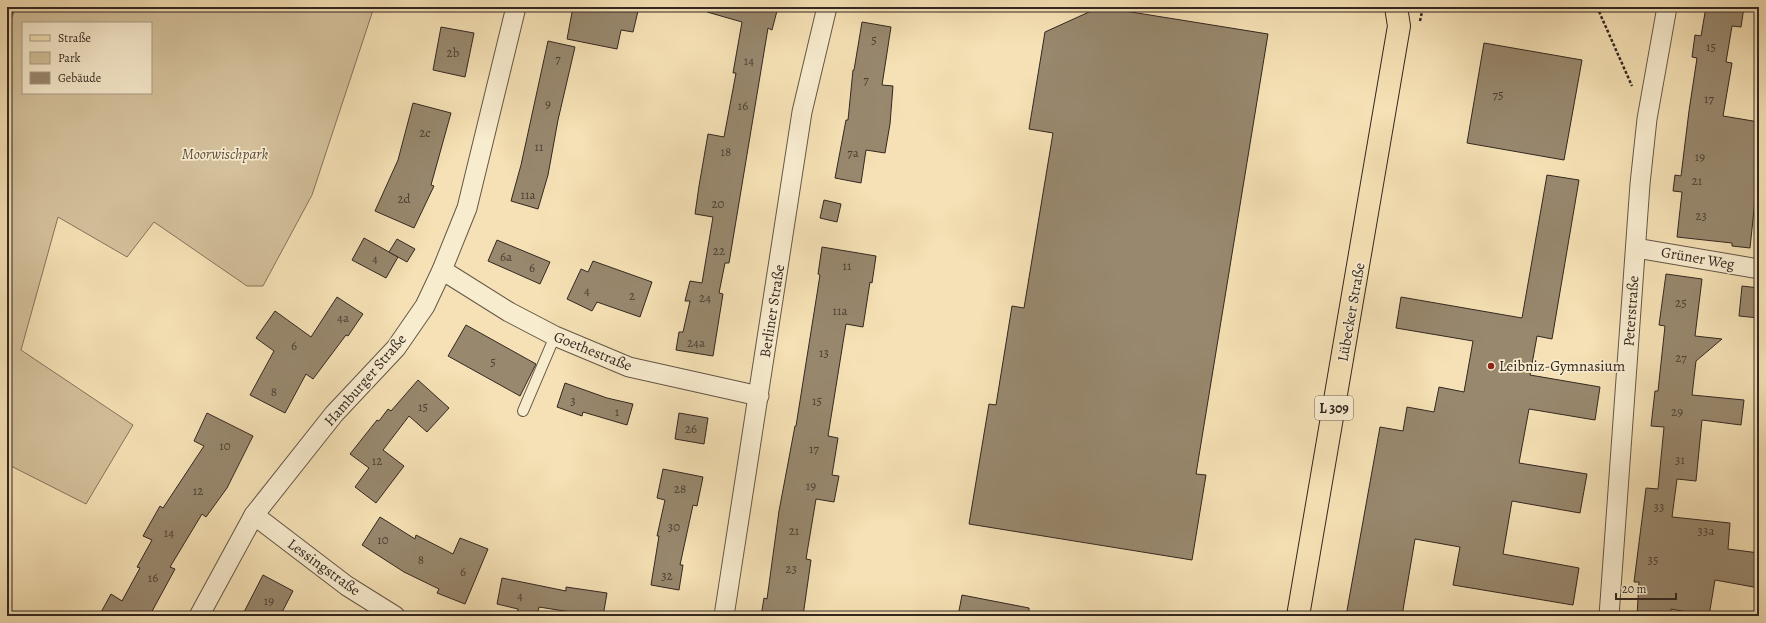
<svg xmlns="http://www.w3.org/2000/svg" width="1766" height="623" viewBox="0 0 1766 623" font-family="Alegreya,serif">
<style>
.green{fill:#d4c19c;stroke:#84745e;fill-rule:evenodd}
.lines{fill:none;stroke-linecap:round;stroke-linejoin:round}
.stream{stroke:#80715c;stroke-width:6}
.building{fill:#98886e;stroke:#332721}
.lane-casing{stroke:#645646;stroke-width:12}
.street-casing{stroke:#645646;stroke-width:21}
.primary-casing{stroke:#332721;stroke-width:24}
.path{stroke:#332721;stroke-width:2.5;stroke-dasharray:3 2;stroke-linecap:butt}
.lane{stroke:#f8eccf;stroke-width:10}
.street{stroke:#f8eccf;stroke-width:19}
.primary{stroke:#f5e1b5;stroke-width:22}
.poi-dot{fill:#8f2418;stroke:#f8eccf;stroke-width:1.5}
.labels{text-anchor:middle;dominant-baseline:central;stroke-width:3.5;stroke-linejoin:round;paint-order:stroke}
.number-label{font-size:13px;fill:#4c3f34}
.shield{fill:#f8eccf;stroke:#6e6255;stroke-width:1}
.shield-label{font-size:14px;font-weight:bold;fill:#332721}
.park-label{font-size:15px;font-style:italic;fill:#5b4e40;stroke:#f8eccf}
.street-label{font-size:15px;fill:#332721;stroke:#f8eccf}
.poi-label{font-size:15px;fill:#332721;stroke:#f8eccf;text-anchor:start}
</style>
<rect width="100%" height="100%" fill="#f5e1b5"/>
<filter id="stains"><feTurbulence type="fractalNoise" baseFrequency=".005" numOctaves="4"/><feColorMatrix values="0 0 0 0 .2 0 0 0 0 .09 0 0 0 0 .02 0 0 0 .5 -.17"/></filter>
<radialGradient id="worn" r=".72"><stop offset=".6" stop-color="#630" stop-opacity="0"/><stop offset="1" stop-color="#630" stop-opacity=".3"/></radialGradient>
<!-- green -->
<path class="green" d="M7 7H374L312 195 263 286H247L154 222 127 257 58 217 21 350 133 425 86 504 7 464ZM23 23H151V93H23Z"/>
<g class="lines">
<!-- stream -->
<polyline class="stream" points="7,24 13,7"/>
</g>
<!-- building -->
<g class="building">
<polygon points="573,7 616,7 638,11 633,32 621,30 617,49 567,39"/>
<polygon points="708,7 778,7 772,30 768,28 729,263 725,263 719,293 723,294 713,356 676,350 679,332 683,332 690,301 685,301 690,281 702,283 713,217 695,214 699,186 708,134 724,137 736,73 733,73 742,22 707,12"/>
<polygon points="1100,7 1268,34 1196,474 1206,475 1192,560 969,524 989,404 996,405 1012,306 1024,308 1053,133 1029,129 1045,32"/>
<polygon points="1706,7 1744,7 1741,27 1732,26 1726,62 1732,63 1723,116 1759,122 1759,162 1750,248 1732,246 1732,243 1677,237 1682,192 1673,191 1675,175 1681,176 1689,111 1697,58 1692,57 1695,35 1701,36"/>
<polygon points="862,22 891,27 882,85 893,86 890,124 885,153 866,150 861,183 835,178 846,120 848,120 853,70 854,70"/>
<polygon points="441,27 474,33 465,77 433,70"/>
<polygon points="548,41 575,47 558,120 548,175 538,209 511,201 521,165"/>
<polygon points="1484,43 1582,60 1564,160 1467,143"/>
<polygon points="413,103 451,113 431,185 434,186 414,228 375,211 398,160"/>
<polygon points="1547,175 1579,180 1552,339 1537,336 1530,375 1600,387 1595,420 1529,409 1519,463 1587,474 1580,513 1512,501 1503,554 1579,568 1573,605 1453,585 1460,547 1415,539 1402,616 1346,616 1380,427 1403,431 1407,407 1434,412 1439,387 1464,392 1473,341 1396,328 1401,297 1522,318"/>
<polygon points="824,200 841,204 837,222 820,218"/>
<polygon points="364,238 398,257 386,278 352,260"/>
<polygon points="397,239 415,249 407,262 389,252"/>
<polygon points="497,240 550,262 540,284 488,261"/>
<polygon points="822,247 876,256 872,283 870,282 863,327 846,324 828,436 838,438 832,475 839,476 834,502 816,499 806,559 811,560 803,616 761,616 764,598 767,599 779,511 795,426 796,426 820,275 818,274"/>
<polygon points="593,261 652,282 640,317 597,302 592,311 567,299 581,269 588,272"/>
<polygon points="1666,274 1702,279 1695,336 1722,339 1696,361 1692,395 1744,400 1741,425 1702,420 1696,481 1677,479 1672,517 1730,523 1728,549 1759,553 1759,588 1715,580 1709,616 1671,609 1670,616 1637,616 1639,582 1634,582 1646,488 1658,489 1664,427 1651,426 1655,391 1658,391 1665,326 1659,325"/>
<polygon points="1742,286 1759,288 1759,318 1739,316"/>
<polygon points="337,297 363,314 348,336 346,335 313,379 306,374 285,413 250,395 274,351 256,338 275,311 311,337"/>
<polygon points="466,325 536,364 520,396 448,356"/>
<polygon points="418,380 449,408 427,432 409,416 383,450 404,466 376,503 355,487 369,468 350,454 377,420 379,421 388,409 391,411"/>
<polygon points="565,383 607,398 633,404 627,425 583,412 582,416 557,407"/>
<polygon points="207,413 253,436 227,488 206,517 202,514 170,567 175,569 150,615 151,616 99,616 111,594 122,601 140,568 137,567 152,540 143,536 160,506 163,508 204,446 194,441"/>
<polygon points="679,413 708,418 704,444 675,439"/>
<polygon points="663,469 703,477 697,506 693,505 680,565 683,565 679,590 651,585 659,536 657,536 665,500 657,498"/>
<polygon points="380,517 415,539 416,535 453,554 460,538 488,549 465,604 437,593 439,589 404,572 362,545"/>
<polygon points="263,575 293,591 280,616 242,616"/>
<polygon points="502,578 566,591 566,587 607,593 603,616 577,616 577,613 539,607 537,616 517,616 518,609 497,604"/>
<polygon points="962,595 1029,608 1029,616 958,616"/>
</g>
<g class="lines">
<!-- lane casing -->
<g class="lane-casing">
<polyline id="lane" points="523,411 555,336"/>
</g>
<!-- street casing -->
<g class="street-casing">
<g id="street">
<polyline points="1636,248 1759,269"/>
<polyline points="442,270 509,312 555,336 629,367 759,396"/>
<polyline points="254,515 347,586 395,616"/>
<polyline points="199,616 254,515 334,414 396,348 425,306 442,270 467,208 516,7"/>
<polyline points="724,616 802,112 827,7"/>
<polyline points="1609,616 1640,184 1647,119 1667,7"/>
</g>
</g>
<!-- primary casing -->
<g class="primary-casing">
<polyline id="primary" points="1298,616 1399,26 1396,7"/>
</g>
<!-- path -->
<g class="path">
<polyline points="1597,7 1632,86"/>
<polyline points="1420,21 1423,7"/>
</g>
<!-- lane -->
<use href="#lane" class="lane"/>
<!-- street -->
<use href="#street" class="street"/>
<!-- primary -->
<use href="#primary" class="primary"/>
</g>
<!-- markers -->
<circle class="poi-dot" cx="1491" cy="366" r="4"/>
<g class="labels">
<!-- number labels -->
<g class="number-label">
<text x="874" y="39">5</text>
<text x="1711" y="46">15</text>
<text x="453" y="52">2b</text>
<text x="558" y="58">7</text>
<text x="749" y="60">14</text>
<text x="866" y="79">7</text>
<text x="1498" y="94">75</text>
<text x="1709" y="98">17</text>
<text x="548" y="103">9</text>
<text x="743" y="105">16</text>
<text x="425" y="132">2c</text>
<text x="539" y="146">11</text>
<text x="726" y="151">18</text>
<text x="853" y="152">7a</text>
<text x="1700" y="156">19</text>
<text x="1697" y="180">21</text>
<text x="528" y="194">11a</text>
<text x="404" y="198">2d</text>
<text x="718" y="203">20</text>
<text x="1701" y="215">23</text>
<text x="719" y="250">22</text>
<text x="506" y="256">6a</text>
<text x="375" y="258">4</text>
<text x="847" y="265">11</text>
<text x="532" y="267">6</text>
<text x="587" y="290">4</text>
<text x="632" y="295">2</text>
<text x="705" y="297">24</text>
<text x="1681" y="302">25</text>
<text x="840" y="310">11a</text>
<text x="343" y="317">4a</text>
<text x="696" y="342">24a</text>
<text x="294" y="345">6</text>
<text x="824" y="352">13</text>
<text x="1681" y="357">27</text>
<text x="493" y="361">5</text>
<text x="274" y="391">8</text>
<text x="573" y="400">3</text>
<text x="817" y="400">15</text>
<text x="423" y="406">15</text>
<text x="617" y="411">1</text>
<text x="1677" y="411">29</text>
<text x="691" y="428">26</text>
<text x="225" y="445">10</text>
<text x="814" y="448">17</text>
<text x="1680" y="459">31</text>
<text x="377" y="460">12</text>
<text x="811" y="485">19</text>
<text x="680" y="488">28</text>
<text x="198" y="490">12</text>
<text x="1659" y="506">33</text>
<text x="674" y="526">30</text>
<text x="794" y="530">21</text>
<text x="1706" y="530">33a</text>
<text x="169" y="532">14</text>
<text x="383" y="539">10</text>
<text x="421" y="559">8</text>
<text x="1653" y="559">35</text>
<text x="791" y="568">23</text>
<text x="463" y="571">6</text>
<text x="667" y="575">32</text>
<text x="153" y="577">16</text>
<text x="520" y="595">4</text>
<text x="269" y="600">19</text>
</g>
<!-- shield labels -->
<rect class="shield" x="1315" y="396" width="38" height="24" rx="3"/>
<g class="shield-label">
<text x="1334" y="408">L 309</text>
</g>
<!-- park labels -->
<g class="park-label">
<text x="225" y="154">Moorwischpark</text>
</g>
<!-- street labels -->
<g class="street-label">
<text transform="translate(1698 258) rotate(10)">Grüner Weg</text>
<text transform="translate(772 311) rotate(-81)">Berliner Straße</text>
<text transform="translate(1631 311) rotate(-86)">Peterstraße</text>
<text transform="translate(1351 312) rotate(-80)">Lübecker Straße</text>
<text transform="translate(593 351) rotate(22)">Goethestraße</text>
<text transform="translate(365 380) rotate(-49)">Hamburger Straße</text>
<text transform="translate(324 567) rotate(36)">Lessingstraße</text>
</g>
<!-- poi labels -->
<g class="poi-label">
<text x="1499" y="366">Leibniz-Gymnasium</text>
</g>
</g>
<!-- margin -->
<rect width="1766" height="623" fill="none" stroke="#f5e1b5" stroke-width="24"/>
<rect x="8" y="8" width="1750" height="607" fill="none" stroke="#332721" stroke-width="2"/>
<rect x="12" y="12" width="1742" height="599" fill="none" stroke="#332721"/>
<!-- legend -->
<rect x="22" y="22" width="130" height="72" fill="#f8eccf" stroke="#a99d89"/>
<rect x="30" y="35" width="20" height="6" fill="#f5e1b5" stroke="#a99d89"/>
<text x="58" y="42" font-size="12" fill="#332721">Straße</text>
<rect x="30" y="52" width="20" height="12" fill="#d4c19c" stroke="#a99d89"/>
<text x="58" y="62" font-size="12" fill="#332721">Park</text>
<rect x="30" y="72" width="20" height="12" fill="#98886e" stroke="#a99d89"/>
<text x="58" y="82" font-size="12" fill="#332721">Gebäude</text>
<!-- scale -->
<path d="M1616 593v6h60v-6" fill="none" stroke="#332721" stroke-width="2"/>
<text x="1622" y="593" font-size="12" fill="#332721" stroke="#f8eccf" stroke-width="3" paint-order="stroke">20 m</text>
<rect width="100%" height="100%" filter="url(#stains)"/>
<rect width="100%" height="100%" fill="url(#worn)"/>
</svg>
